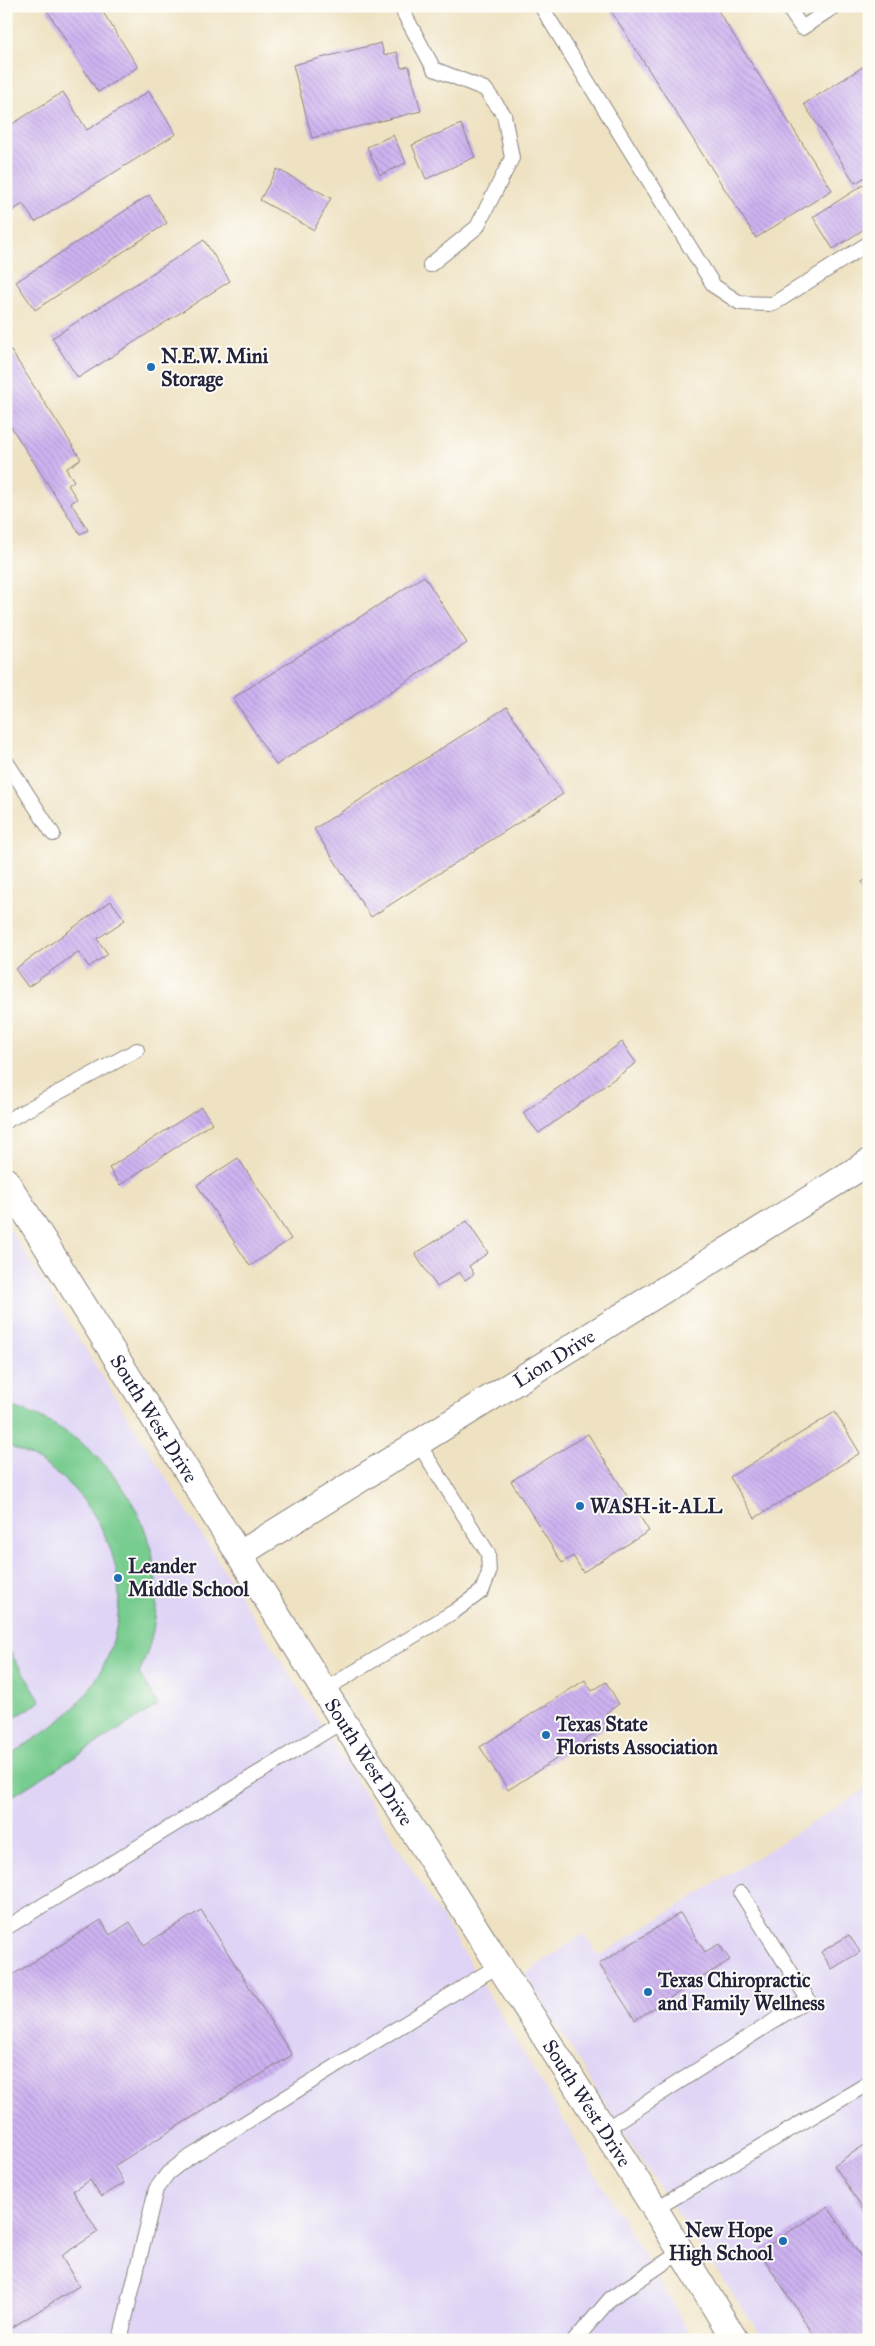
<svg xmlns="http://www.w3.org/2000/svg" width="875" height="2346" viewBox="0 0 875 2346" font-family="'IM FELL Great Primer',serif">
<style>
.built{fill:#dfd4f5}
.green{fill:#77cc8f;stroke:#4c7765}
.building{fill:url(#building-back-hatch)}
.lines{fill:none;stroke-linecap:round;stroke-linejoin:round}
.service-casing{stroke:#88827e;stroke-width:16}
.minor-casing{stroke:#88827e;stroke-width:28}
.service{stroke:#fff;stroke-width:14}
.minor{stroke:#fff;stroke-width:26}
.poi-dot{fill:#1f6fb2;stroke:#fdfcf7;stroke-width:2}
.labels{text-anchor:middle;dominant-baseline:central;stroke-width:4;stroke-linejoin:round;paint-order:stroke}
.poi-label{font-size:20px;font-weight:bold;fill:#22223b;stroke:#fdfcf7;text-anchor:start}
.street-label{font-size:20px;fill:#22223b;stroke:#fdfcf7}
</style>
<defs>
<pattern id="building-back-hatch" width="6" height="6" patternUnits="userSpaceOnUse" patternTransform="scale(1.25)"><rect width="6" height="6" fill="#cdb2f0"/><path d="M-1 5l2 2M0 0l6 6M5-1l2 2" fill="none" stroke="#b099cf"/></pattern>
</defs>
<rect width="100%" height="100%" fill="#fdfcf7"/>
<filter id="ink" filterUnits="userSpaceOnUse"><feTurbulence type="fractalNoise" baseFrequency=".02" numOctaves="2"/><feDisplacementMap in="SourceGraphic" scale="10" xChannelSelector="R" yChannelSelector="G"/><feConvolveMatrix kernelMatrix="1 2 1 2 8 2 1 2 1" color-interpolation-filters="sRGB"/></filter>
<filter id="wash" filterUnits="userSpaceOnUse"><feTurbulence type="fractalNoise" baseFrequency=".0096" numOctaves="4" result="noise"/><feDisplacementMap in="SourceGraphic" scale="20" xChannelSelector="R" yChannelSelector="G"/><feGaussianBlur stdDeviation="1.12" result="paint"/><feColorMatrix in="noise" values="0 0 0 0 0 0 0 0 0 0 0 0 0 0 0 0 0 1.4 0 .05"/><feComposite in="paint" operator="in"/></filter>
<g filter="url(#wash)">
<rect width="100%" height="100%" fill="#efe2c2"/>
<!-- built -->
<g class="built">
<polygon points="6,1223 452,1933 694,2340 6,2340"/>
<polygon points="869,1787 869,2340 764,2340 629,2142 525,1974 584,1934 599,1956"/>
</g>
<!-- green -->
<g class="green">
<path d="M6 1405C122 1437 191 1560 139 1673L158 1705 6 1800V1757C36 1738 68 1719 89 1690 154 1599 107 1482 6 1445Z"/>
<polygon points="6,1646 41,1701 6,1723"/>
</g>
<g id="blocks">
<!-- building -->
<g class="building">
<polygon points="53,6 99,6 138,67 98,92 47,10"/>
<polygon points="608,6 715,6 832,190 756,238"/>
<polygon points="381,43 384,55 397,52 401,68 409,66 421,111 312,138 293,65"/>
<polygon points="869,63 869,175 855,183 804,104"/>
<polygon points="149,91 176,134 35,222 23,204 9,213 6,208 6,128 63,92 87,130"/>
<polygon points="461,124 475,157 426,179 412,145"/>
<polygon points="393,135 406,163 380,175 367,147"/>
<polygon points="277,169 331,198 314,230 260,200"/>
<polygon points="863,185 869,193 869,226 833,249 813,217"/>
<polygon points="149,195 167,223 35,310 16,282"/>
<polygon points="204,240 230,281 78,378 52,338"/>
<polygon points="6,343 81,459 66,469 74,481 68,485 77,499 71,503 88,530 80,534 6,419"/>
<polygon points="424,576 467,643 276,765 233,698"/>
<polygon points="507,707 563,794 371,917 314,829"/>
<polygon points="869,878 869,893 862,882"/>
<polygon points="111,901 125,920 97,939 108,954 89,967 78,952 28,987 15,969"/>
<polygon points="622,1042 636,1063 539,1133 523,1113"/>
<polygon points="201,1107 212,1123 120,1185 109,1168"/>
<polygon points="238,1158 291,1239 250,1266 197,1185"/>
<polygon points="467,1221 488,1253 469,1266 474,1274 465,1280 459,1272 437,1287 415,1254"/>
<polygon points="835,1412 860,1453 755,1518 730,1477"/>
<polygon points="588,1434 649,1531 583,1572 573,1556 562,1563 511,1481"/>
<polygon points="585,1680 592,1691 606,1682 619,1704 606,1713 612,1723 508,1790 480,1747"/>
<polygon points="201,1910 292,2055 114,2166 124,2183 101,2197 90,2180 73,2191 98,2232 61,2256 79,2286 6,2331 6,1979 101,1920 110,1935 130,1922 144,1945"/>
<polygon points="680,1913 705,1952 719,1944 730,1960 635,2020 599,1964"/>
<polygon points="849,1935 860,1952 832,1969 821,1952"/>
<polygon points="869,2142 869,2218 834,2165"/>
<polygon points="828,2207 869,2269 869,2333 859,2340 817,2340 759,2251"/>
</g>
</g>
</g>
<g filter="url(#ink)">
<use href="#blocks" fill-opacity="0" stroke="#88827e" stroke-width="1"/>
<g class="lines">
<!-- service casing -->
<g class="service-casing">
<g id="service">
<polyline points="400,6 434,69 485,89 504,115 512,158 477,227 430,265"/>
<polyline points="541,6 714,286 740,303 773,304 869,243"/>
<polyline points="787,6 802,28 835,6"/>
<polyline points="6,761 53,834"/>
<polyline points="6,1121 137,1050"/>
<polyline points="324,1690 455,1611 482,1591 489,1573 488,1553 418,1443"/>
<polyline points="6,1928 343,1721"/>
<polyline points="604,2130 808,1999 741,1893"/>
<polyline points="655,2209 869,2083"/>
<polyline points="120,2340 156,2189 168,2173 185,2160 499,1965"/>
<polyline points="575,2340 610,2299 682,2251"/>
</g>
</g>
<!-- minor casing -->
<g class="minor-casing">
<g id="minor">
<path id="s1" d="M6 1181 343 1721 655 2209 735 2340"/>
<path id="s2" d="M240 1554 869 1162"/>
</g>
</g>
<!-- service -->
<use href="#service" class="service"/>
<!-- minor -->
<use href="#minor" class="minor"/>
</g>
</g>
<!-- markers -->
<g class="poi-dot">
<circle cx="151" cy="367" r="5"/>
<circle cx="580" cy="1506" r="5"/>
<circle cx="118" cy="1578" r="5"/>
<circle cx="546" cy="1735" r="5"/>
<circle cx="648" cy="1992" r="5"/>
<circle cx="783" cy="2241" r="5"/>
</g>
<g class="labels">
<!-- poi labels -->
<g class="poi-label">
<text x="161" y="356">N.E.W. Mini<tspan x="161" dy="23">Storage</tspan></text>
<text x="590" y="1506">WASH-it-ALL</text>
<text x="128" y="1566">Leander<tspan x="128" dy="23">Middle School</tspan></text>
<text x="556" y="1724">Texas State<tspan x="556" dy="23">Florists Association</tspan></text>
<text x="658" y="1980">Texas Chiropractic<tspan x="658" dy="23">and Family Wellness</tspan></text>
<text x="773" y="2230" text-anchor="end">New Hope<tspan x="773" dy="23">High School</tspan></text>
</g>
<!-- street labels -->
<g class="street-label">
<text stroke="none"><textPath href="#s2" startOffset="370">Lion Drive</textPath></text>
<text stroke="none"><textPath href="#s1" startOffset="280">South West Drive</textPath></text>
<text stroke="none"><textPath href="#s1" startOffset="685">South West Drive</textPath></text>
<text stroke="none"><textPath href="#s1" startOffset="1090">South West Drive</textPath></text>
</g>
</g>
<!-- margin -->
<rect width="875" height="2346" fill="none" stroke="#fdfcf7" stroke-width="25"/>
</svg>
